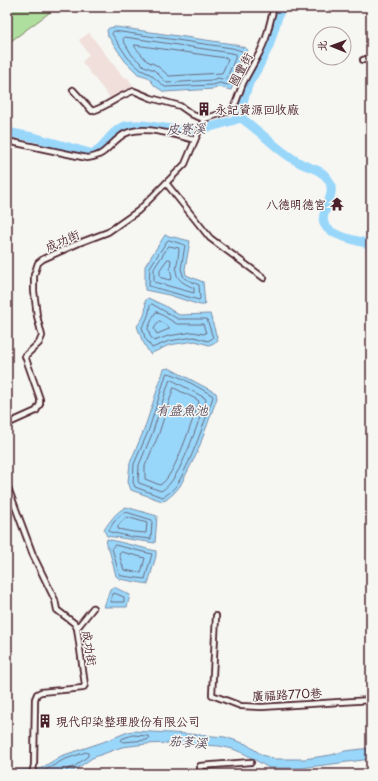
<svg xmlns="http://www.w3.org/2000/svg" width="378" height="781" viewBox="0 0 378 781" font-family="'Playpen Sans','LXGW WenKai TC',sans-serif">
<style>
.built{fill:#f0dfda}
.green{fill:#afdf9f;stroke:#7c7f65}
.water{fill:#99d7fa;stroke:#798da7}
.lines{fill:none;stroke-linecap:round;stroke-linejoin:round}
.shore{stroke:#6a697e;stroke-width:1}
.river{stroke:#99d7fa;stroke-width:9}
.street-casing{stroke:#4a1f2b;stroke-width:8}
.street{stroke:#f6f6f2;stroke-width:4.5}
.labels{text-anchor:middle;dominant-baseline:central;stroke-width:3;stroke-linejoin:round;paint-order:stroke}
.street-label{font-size:12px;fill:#4a1f2b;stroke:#f6f6f2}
.poi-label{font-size:12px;fill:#4a1f2b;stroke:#f6f6f2;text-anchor:start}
.water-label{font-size:13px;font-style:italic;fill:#5e4d5f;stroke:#f6f6f2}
</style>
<rect width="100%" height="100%" fill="#f6f6f2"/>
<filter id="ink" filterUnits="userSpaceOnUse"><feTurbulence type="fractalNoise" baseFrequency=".025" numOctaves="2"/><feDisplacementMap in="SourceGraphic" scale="8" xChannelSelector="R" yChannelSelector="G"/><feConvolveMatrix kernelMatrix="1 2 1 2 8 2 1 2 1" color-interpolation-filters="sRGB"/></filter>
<g filter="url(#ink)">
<!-- built -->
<polygon class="built" points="89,33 123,77 128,78 133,87 110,98 82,62 89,55 79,40"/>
<!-- green -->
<polygon class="green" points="7,7 57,7 7,44"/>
<!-- water -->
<g class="water">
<polygon points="116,27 233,44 245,48 248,50 231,90 219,87 214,89 164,92 155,86 148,77 138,74 125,61 108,36 107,30 109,28"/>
<polygon points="165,235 190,241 185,269 186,275 203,282 205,305 200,305 169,295 145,290 145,266"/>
<path d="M148 298 165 306 179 315 210 314 218 341 209 345 195 341 169 345 150 354 142 340 137 326C144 318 147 311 145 301Z"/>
<polygon points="169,368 216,393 217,398 197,453 180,486 174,493 166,500 162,501 131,490 128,482 130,463 144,430 164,369"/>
<path d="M126 507 157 516 155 543 107 536 104 530C110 521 116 512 126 507Z"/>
<polygon points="107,539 156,551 156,556 148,584 120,579 116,576 109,549 106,545"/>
<polygon points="114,587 130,595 127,607 104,607 110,589"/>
<polygon points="133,731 188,734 225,737 246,744 262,755 274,759 304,759 331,755 345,751 371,748 371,759 301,768 269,768 245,754 233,749 219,746 170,743 146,744 122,747 92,758 75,770 68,773 56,774 7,774 7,768 12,770 40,769 61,756 103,742 128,732"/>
</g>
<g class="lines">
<!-- shore -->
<g class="shore">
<polygon points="114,31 232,48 242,51 243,53 229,85 219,83 213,85 165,87 150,74 141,70 128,58 112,34"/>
<polygon points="125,37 231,53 236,54 236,56 226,80 218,78 212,80 167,83 154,70 144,66 132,55 123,40"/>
<polygon points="135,45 226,58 228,60 222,73 169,76 156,65 147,61 135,47"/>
<polygon points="169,240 185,245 181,269 184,278 199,285 200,299 199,300 149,286 150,267 167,241"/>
<path d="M169 246 179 248C178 271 168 277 194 288V293L154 282V269Z"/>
<polygon points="168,259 170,259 171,260 170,268 172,278 170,280 162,278 160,277 160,270"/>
<path d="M152 304 178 319H207L213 338 208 341 194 337 169 341 152 348 145 338 142 327C147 320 149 315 150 306Z"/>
<polygon points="157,312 177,324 203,324 206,333 204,334 193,332 168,336 154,341 150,336 148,328 155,313"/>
<polygon points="160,321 169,327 169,329 157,334 154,329 158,322"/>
<path d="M167 373C176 373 202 390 212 395L213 397C203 426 193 457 178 483 174 489 168 495 162 497L135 487 133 482 134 464 148 432Z"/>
<path d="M170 380H172L205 398 206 400C198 421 181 481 161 491L139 483 138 481 139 465 152 434Z"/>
<path d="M174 388 198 400 199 402C192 420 175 477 160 485L145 479V466L158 436Z"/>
<path d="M126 512 152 520 151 539 132 537 110 532 109 530C113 523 118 515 126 512Z"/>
<polygon points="127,517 147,523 146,533 133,532 118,529 118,526"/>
<polygon points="115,545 152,554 145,579 122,576 119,574 112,548"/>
<polygon points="122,552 145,558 141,573 124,570 119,554"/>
<polygon points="114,593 124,597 124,602 111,602 111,600"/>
<polygon points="133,735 148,736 149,738 147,740 123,742 121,741 122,739"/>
<polyline points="36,773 42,772 63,760 86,752 88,753 88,756 74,767 67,769 66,774"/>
</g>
<!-- river -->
<g class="river">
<path d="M241 118C262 132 279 153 302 164 311 168 322 170 328 179 342 199 305 220 336 234 347 239 360 241 371 245"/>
<polyline points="241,118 241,108 249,83 258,68 269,46 281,7"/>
<path d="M7 132 37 138 93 154C104 147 110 133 122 127 135 121 168 130 184 130 204 130 222 124 241 118"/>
</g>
<!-- street casing -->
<g class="street-casing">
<g id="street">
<polyline points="363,60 371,58"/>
<path d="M73 90 92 111C107 107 119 95 134 91L151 98 180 106 193 115 204 119"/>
<path d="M7 141 87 158C105 156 107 147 120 137 137 122 175 135 195 140"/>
<polyline points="166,183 210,238 264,278"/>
<polyline points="7,424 36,411 40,404 40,399 25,356 39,343 42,336 37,316 34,291 34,275 38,263 43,259 79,243 108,232 138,211 185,164 204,119 229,111 232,109 236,102 243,83 260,52 266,38 274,7"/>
<polyline points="7,485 33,555 55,600 57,610 74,623 77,628 85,685 83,688 41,692 37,694 35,699 34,765 32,774"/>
<polyline points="216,616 212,695 241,706 262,707 371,700"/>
<polyline points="77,628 93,608"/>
<polyline points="201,774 200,766 251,762"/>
</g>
</g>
<!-- street -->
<use href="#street" class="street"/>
</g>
</g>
<!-- icons -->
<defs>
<g id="building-bare" transform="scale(1.08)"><path d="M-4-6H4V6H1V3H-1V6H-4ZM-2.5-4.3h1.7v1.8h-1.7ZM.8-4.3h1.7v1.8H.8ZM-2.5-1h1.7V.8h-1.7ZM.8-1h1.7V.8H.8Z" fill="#4a1f2b" stroke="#f6f6f2" stroke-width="2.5" paint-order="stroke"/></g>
<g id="temple-bare" transform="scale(1.08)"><path d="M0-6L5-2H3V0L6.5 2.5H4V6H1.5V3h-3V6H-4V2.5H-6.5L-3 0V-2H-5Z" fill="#4a1f2b" stroke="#f6f6f2" stroke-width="2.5" paint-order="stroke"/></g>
</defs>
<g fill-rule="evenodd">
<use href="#building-bare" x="204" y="109"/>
<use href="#temple-bare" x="337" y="204"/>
<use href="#building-bare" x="45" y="721"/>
</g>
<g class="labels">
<!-- street labels -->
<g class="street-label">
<text transform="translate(240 69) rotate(-62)">國豐街</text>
<text transform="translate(62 240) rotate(-23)">成功街</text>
<text transform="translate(90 648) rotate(80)">成功街</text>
<text transform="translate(287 694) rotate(-3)">廣福路770巷</text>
</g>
<!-- poi labels -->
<g class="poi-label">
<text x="215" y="109">永記資源回收廠</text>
<text x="326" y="204" text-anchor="end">八德明德宮</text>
<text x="56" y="721">現代印染整理股份有限公司</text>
</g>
<!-- water labels -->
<g class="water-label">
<text transform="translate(186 128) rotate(-2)">皮寮溪</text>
<text x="182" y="409">有盛魚池</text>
<text transform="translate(188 741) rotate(4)">茄苳溪</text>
</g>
</g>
<!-- margin -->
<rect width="378" height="781" fill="none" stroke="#f6f6f2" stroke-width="24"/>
<rect x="12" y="12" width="354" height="757" fill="none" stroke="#4a1f2b" stroke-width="1.5" filter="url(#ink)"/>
<!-- north arrow -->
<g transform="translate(332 46) rotate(271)"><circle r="19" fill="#f6f6f2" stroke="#b1a0a2"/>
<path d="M0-3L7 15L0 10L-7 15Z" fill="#4a1f2b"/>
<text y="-6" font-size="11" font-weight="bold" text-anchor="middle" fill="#4a1f2b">北</text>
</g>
</svg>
